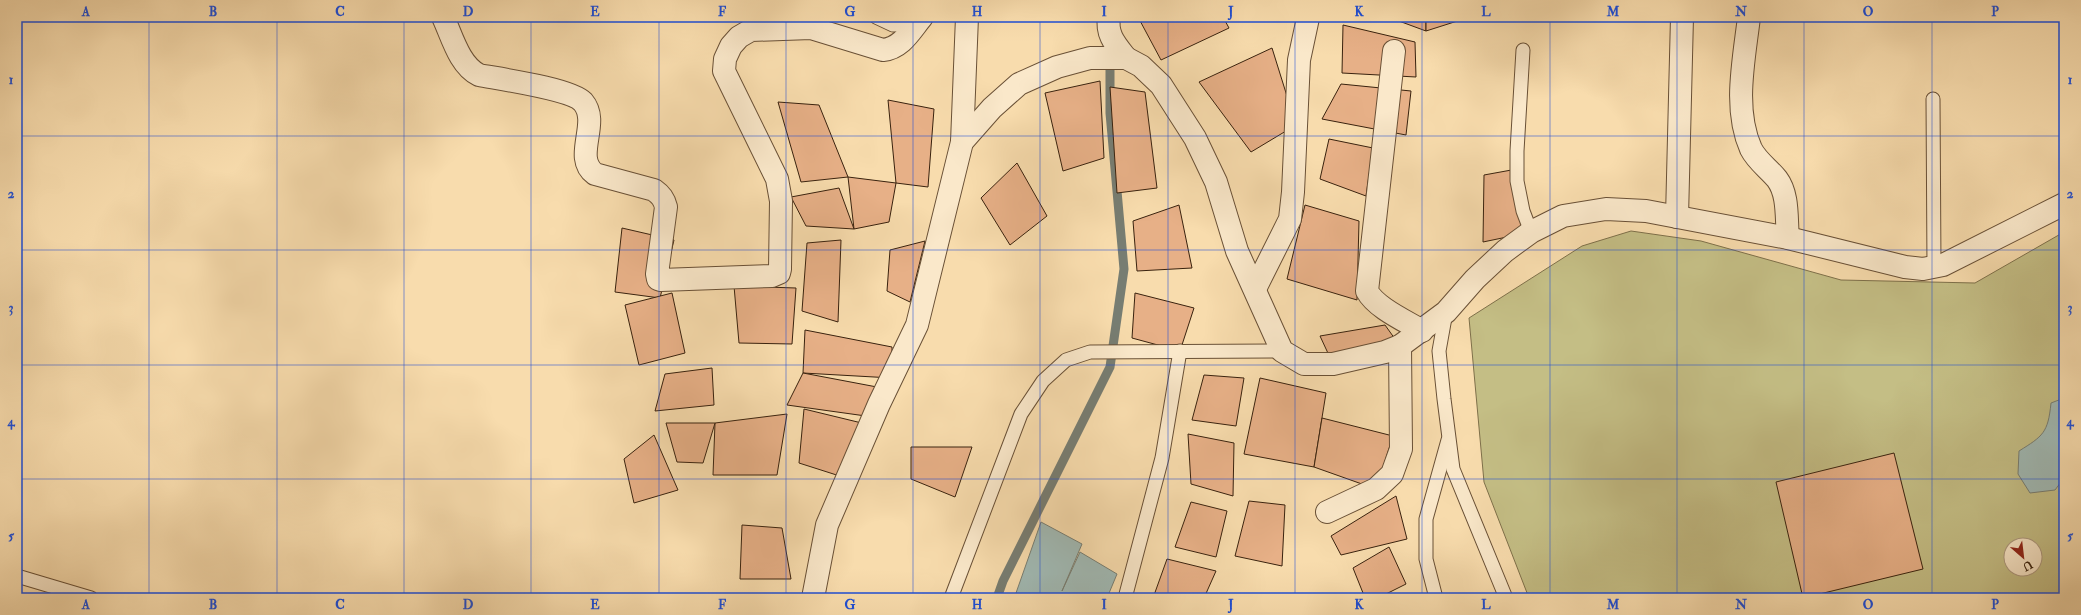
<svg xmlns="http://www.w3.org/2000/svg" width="2081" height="615" viewBox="0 0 2081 615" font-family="'IM FELL Double Pica',serif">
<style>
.green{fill:#c4be85;stroke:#7e704a;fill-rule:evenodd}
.water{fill:#a0b9b4;stroke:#777d72}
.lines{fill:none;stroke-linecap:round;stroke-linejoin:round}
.stream{stroke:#777d72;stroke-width:9}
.building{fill:#e7b087;stroke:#39220e}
.lane-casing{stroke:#695036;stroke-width:15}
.street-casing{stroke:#695036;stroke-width:24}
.lane{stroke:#fae8ca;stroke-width:13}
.street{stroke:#fae8ca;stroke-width:22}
.grid{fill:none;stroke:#1d4ed8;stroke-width:1;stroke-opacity:0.55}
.neatline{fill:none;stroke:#1d4ed8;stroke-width:1.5}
.grid-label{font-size:13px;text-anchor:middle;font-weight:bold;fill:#1d4ed8}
</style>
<rect width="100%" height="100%" fill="#f8dcad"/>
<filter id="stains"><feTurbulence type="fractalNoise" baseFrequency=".005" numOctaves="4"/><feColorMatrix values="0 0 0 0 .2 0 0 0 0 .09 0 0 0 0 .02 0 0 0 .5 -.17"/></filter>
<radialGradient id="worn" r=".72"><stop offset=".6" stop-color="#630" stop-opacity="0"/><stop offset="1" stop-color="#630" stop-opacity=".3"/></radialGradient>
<!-- green -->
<path class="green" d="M1631 231 1701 241 1841 280 1975 283 2064 232V598H1529L1484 482 1469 318 1582 246ZM2011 545H2035V569H2011Z"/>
<!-- water -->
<g class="water">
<path d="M2064 398V478L2055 490 2030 493 2018 474 2019 451C2043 436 2048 433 2051 403Z"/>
<polygon points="1041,522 1082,544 1062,591 1080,552 1117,574 1107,598 1028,598 1016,593"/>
</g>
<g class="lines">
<!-- stream -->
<polyline class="stream" points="997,598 1003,581 1110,367 1124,269 1110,113 1110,58"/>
</g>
<!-- building -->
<g class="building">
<polygon points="1138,17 1223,17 1229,28 1161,60"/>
<polygon points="1388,17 1426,17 1426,31"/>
<polygon points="1426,17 1470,17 1426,31"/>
<polygon points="1343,25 1415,42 1416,77 1342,73"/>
<polygon points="1272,48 1296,125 1251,152 1199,82"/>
<polygon points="1100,81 1104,158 1063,171 1045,93"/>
<polygon points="1341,84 1411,91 1406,135 1322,119"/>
<polygon points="1110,87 1145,92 1157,188 1117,193"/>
<polygon points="888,100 934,109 928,187 896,183"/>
<polygon points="778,102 819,105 848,177 801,182"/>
<polygon points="1329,139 1373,148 1366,196 1320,179"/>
<polygon points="1017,163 1047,216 1010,245 981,198"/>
<polygon points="1517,169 1531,232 1483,242 1484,175"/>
<polygon points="848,177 896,183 889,222 854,229"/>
<polygon points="839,188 854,229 806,226 791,197"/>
<polygon points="1179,205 1192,268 1137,271 1133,221"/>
<polygon points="1305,205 1359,221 1357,300 1287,279"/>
<polygon points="622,228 674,240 660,298 615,292"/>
<polygon points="841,240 838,322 802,311 807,243"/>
<polygon points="925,241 910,302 887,291 890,250"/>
<polygon points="734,286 796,288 792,344 739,343"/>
<polygon points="672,293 685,353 639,365 625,305"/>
<polygon points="1135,293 1194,308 1180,351 1132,338"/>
<polygon points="1385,325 1400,346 1333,364 1320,336"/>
<polygon points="805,330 892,347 892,378 803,373"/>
<polygon points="712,368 714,405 655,411 665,374"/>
<polygon points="803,373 877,387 873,417 787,405"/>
<polygon points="1204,375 1244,378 1236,426 1192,420"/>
<polygon points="1260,378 1326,393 1314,467 1244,454"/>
<polygon points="804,409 870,425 846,478 799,463"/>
<polygon points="787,414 777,475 713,475 715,423"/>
<polygon points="1322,418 1393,436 1376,489 1314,467"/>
<polygon points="666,423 715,423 703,463 677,462"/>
<polygon points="1188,434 1234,443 1233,496 1191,484"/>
<polygon points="654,435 678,490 634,503 624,459"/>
<polygon points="911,447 972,447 955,497 911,479"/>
<polygon points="1894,453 1923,569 1803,598 1776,482"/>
<polygon points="1396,496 1407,539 1341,555 1331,536"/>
<polygon points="1249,501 1285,505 1282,566 1235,556"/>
<polygon points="1191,502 1227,511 1216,557 1175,547"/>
<polygon points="742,525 782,528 791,579 740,579"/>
<polygon points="1389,547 1406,584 1378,598 1365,598 1353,568"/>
<polygon points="1167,559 1216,571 1204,598 1153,598"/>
</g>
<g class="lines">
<!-- lane casing -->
<g class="lane-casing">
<g id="lane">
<polyline points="876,17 893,25 916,24"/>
<polyline points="1523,50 1517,151 1517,181 1523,211 1531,232"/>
<polyline points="1933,99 1934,267"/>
<polyline points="1446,312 1439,351 1444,399 1453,469 1506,598"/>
<polyline points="17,576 91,598"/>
<polyline points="951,598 1021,414 1043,381 1066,360 1090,352 1282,351"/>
<polyline points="1125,598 1162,458 1180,351"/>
<polyline points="1436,598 1426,559 1426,519 1448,440"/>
</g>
</g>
<!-- street casing -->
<g class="street-casing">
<g id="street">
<path d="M443 17C452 36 459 65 479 75 500 79 571 89 583 102 601 123 572 157 595 174L654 190C661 195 664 199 666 207L657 274 658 279 661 280 772 276 779 273 780 269 781 201 777 179 724 71 725 59 731 46 739 37 751 30 811 28 883 50C902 48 911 30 922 17"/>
<path d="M1109 17C1106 35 1116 45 1126 58"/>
<path d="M1749 17C1744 60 1733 109 1751 149 1757 161 1769 169 1777 179 1789 195 1786 219 1788 238"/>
<path d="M1394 51 1367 291C1376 308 1406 321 1422 331"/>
<polyline points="962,142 967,17"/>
<polyline points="1677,217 1682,17"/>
<polyline points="1255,289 1290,219 1293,192 1299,60 1308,18"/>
<polyline points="1327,512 1376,489 1392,474 1401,449 1400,346"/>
<polyline points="813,598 827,525 879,404 917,325 962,142 992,108 1019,84 1057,67 1090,58 1126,58 1141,66 1161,85 1195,138 1216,182 1237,251 1282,351 1304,364 1333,364 1385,352 1400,346 1446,312 1475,279 1505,251 1531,232 1563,216 1606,209 1646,211 1788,238 1905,267 1923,269 1943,265 2064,204"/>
</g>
</g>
<!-- lane -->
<use href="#lane" class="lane"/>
<!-- street -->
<use href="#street" class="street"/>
</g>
<!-- grid -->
<path class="grid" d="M149 17V598M277 17V598M404 17V598M531 17V598M659 17V598M786 17V598M913 17V598M1040 17V598M1168 17V598M1295 17V598M1422 17V598M1550 17V598M1677 17V598M1804 17V598M1932 17V598M17 136H2064M17 250H2064M17 365H2064M17 479H2064"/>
<!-- margin -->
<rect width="2081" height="615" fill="none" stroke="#f8dcad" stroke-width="44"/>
<!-- north arrow -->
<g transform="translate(2023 557) rotate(152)"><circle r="19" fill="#fae8ca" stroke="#ad997f"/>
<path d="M0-3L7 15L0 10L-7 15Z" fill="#8f2418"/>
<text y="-6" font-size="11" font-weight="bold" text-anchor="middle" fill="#39220e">U</text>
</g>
<rect x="22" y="22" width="2037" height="571" class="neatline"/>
<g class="grid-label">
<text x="86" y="16">A</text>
<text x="213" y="16">B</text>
<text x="340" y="16">C</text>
<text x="468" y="16">D</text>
<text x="595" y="16">E</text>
<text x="722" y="16">F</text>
<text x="850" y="16">G</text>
<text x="977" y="16">H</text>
<text x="1104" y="16">I</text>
<text x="1231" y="16">J</text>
<text x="1359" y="16">K</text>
<text x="1486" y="16">L</text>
<text x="1613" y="16">M</text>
<text x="1741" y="16">N</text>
<text x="1868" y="16">O</text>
<text x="1995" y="16">P</text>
<text x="11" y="84">1</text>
<text x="2070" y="84">1</text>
<text x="11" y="198">2</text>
<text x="2070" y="198">2</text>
<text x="11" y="312">3</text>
<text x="2070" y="312">3</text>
<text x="11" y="426">4</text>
<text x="2070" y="426">4</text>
<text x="11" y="540">5</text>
<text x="2070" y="540">5</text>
<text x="86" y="609">A</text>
<text x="213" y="609">B</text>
<text x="340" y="609">C</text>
<text x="468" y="609">D</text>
<text x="595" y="609">E</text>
<text x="722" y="609">F</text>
<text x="850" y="609">G</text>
<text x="977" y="609">H</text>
<text x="1104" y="609">I</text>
<text x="1231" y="609">J</text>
<text x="1359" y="609">K</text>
<text x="1486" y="609">L</text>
<text x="1613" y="609">M</text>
<text x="1741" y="609">N</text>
<text x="1868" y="609">O</text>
<text x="1995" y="609">P</text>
</g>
<rect width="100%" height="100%" filter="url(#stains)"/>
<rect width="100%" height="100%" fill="url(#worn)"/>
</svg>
